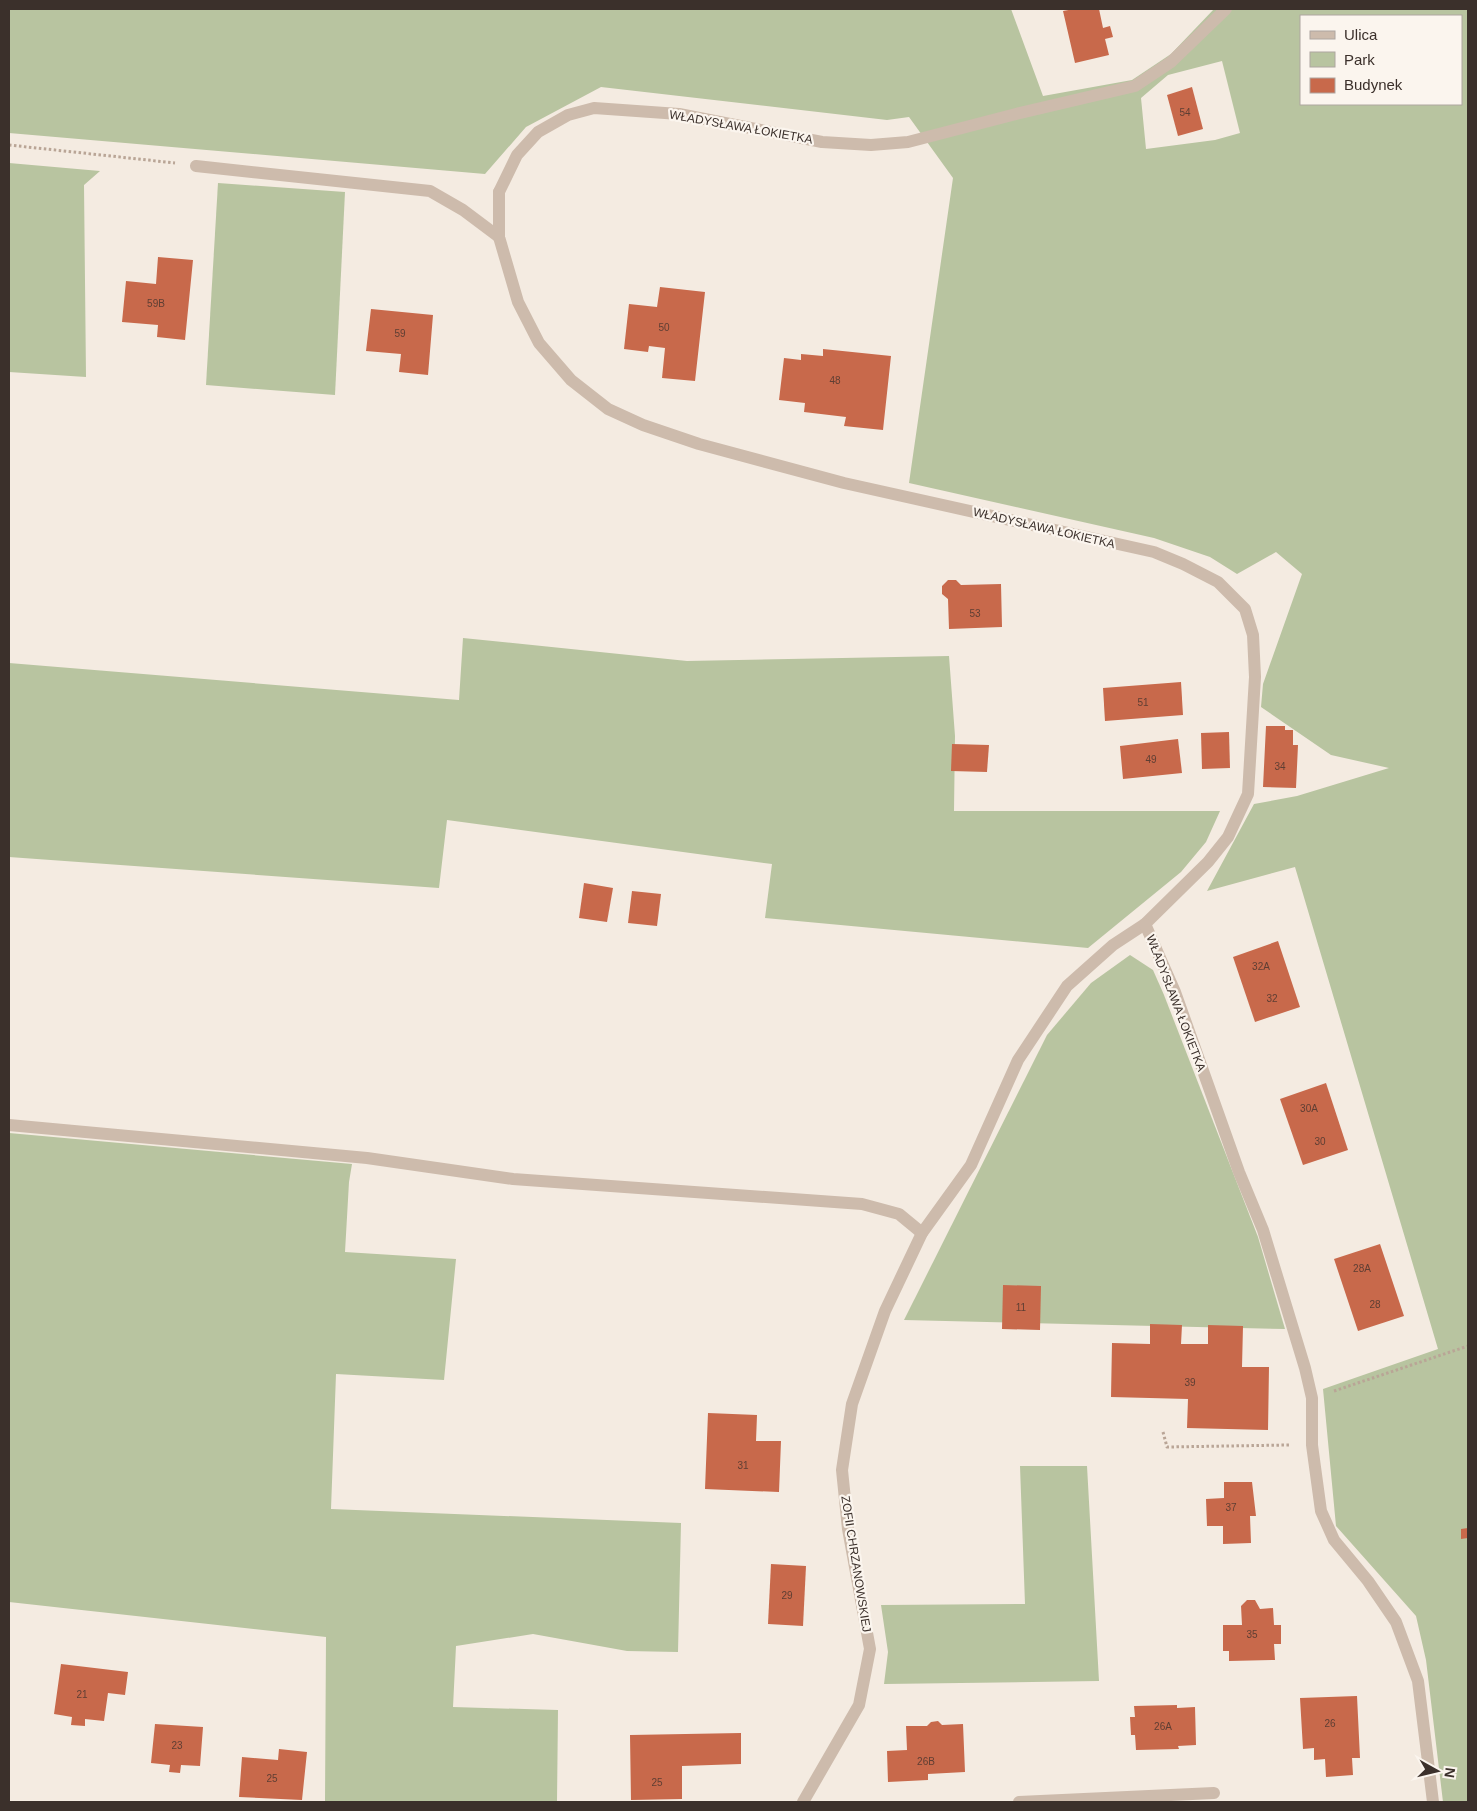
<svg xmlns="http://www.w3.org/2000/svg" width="1477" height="1811" viewBox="0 0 1477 1811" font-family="Arial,sans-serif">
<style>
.green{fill:#b8c4a0;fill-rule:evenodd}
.building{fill:#c8694b}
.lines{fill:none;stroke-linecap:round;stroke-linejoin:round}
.path{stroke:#b9a596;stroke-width:3;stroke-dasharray:2.5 2.5;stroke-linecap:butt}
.lane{stroke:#cdbbac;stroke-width:12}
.street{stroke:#cdbbac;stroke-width:12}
.labels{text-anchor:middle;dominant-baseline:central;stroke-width:4.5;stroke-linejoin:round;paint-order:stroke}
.number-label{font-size:10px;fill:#5e3e33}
.street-label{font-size:12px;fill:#3b302b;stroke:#fbf5ee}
</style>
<rect width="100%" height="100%" fill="#f4ebe1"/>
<!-- green -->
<g class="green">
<path d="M9 9H1011L1043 96 1132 80 1171 54 1214 9H1468V1802H1443L1426 1660 1416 1616 1336 1526 1323 1389 1438 1349 1295 867 1207 891 1254 804 1297 796 1389 768 1331 755 1261 707 1263 684 1302 574 1276 552 1237 574 1210 557 1154 538 909 483 953 178 909 117 887 120 601 87 526 127 485 174 9 133ZM1301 16H1461V104H1301ZM1222 61 1240 133 1215 140 1146 149 1141 98 1168 75Z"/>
<polygon points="9,163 100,171 84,185 86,377 9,372"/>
<polygon points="218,183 345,192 335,395 206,385"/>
<polygon points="463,638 687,661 949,656 955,736 954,811 1220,811 1206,842 1181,872 1088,948 765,918 772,864 447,820 439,888 9,857 9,663 459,700"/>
<polygon points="1130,955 1153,970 1164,995 1258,1237 1285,1329 904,1320 1047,1035 1091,983"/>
<polygon points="9,1133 352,1164 349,1182 345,1252 456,1259 444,1380 336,1374 331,1509 681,1523 678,1652 627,1651 533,1634 456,1646 453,1707 558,1710 557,1802 325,1802 326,1637 9,1602"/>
<polygon points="1020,1466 1087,1466 1099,1681 884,1684 888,1652 881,1605 1025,1604"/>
</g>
<!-- building -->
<g class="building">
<polygon points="1074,9 1099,9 1103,28 1110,26 1113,37 1105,39 1109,55 1075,63 1063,11"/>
<polygon points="1192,87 1203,129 1178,136 1167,95"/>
<polygon points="158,257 193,260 185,340 157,337 158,325 122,322 126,281 156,284"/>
<polygon points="660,287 705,292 695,381 662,378 665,348 649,346 648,352 624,349 629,304 657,307"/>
<polygon points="371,309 433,315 428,375 399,372 401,354 366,351"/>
<polygon points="823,349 891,356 883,430 844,426 846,417 804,412 805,403 779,400 784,358 801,360 801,354 823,356"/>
<polygon points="948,580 956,580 961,585 1001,584 1002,627 949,629 948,599 942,594 942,586"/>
<polygon points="1181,682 1183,715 1105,721 1103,688"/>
<polygon points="1266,726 1285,726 1285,730 1293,730 1293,745 1298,745 1296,788 1263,787"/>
<polygon points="1229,732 1230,768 1202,769 1201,733"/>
<polygon points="1178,739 1182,773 1123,779 1120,746"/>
<polygon points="952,744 989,745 987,772 951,771"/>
<polygon points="584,883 613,888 607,922 579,918"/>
<polygon points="632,891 661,894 657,926 628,923"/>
<polygon points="1278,941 1300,1007 1255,1022 1233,957"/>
<polygon points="1326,1083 1348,1150 1303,1165 1280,1099"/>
<polygon points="1380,1244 1404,1316 1358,1331 1334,1259"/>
<polygon points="1003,1285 1041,1286 1040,1330 1002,1329"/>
<polygon points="1150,1324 1182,1325 1181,1344 1208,1344 1208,1325 1243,1326 1242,1367 1269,1367 1268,1430 1187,1428 1188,1399 1111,1397 1112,1343 1150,1344"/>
<polygon points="708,1413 757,1415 756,1441 781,1441 779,1492 705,1489"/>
<polygon points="1224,1482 1252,1482 1256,1516 1250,1516 1251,1543 1223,1544 1223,1526 1207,1526 1206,1499 1224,1498"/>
<polygon points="1468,1528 1468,1538 1461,1539 1461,1529"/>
<polygon points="771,1564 806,1566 803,1626 768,1624"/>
<polygon points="1247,1600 1255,1600 1260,1609 1273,1608 1274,1625 1281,1625 1281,1644 1274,1644 1275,1660 1229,1661 1229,1651 1223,1651 1223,1625 1242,1625 1241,1606"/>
<polygon points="61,1664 128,1672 125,1695 108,1693 104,1721 85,1719 85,1726 71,1725 72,1717 54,1714"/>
<polygon points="1357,1696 1360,1758 1352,1758 1353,1775 1326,1777 1325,1759 1314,1760 1314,1748 1303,1749 1300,1698"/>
<polygon points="1177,1705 1177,1708 1195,1707 1196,1745 1178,1746 1179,1749 1136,1750 1135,1735 1131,1735 1130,1717 1135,1717 1134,1706"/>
<polygon points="938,1721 942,1725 963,1724 965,1772 928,1774 928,1780 888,1782 887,1751 907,1750 906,1726 927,1726 931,1722"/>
<polygon points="155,1724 203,1727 200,1766 181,1765 180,1773 169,1772 170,1765 151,1763"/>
<polygon points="741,1733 741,1764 682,1766 682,1799 631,1800 630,1735"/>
<polygon points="279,1749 307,1752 302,1800 239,1797 242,1757 278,1760"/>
</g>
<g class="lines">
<!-- path -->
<g class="path">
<polyline points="9,145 175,163"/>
<polyline points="1334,1391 1468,1346"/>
<polyline points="1163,1432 1167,1447 1289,1445"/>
</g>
<!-- lane -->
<g class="lane">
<polyline points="196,166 430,191 463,210 499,237"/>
<polyline points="499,192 517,155 538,132 568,115 594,108 679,114 822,142 871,145 908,142 1016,114 1135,86 1171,62 1226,9"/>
<polyline points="9,1125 367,1158 513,1179 862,1204 899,1214 922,1233"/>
<polyline points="1019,1802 1214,1793"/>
</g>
<!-- street -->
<g class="street">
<polyline points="499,192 499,237 518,302 539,343 571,380 608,409 643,425 699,444 844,483 1154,552 1183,564 1218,582 1245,609 1253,635 1255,677 1248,794 1228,837 1208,862 1145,924 1113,945 1067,986 1018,1060 971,1165 922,1233 885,1311 852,1404 842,1470 848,1529 870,1649 859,1705 803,1802"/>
<polyline points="1145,924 1175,992 1239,1172 1263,1230 1305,1368 1312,1398 1312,1445 1321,1511 1334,1540 1368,1581 1396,1622 1418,1681 1433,1802"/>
</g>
</g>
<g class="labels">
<!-- number labels -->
<g class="number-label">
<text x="1185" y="112">54</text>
<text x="156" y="303">59B</text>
<text x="664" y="327">50</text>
<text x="400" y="333">59</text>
<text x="835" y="380">48</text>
<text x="975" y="613">53</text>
<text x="1143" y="702">51</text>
<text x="1151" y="759">49</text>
<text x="1280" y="766">34</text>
<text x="1261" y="966">32A</text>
<text x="1272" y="998">32</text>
<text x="1309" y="1108">30A</text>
<text x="1320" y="1141">30</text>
<text x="1362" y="1268">28A</text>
<text x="1375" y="1304">28</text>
<text x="1021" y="1307">11</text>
<text x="1190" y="1382">39</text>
<text x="743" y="1465">31</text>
<text x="1231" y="1507">37</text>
<text x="787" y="1595">29</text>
<text x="1252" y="1634">35</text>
<text x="82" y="1694">21</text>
<text x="1330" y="1723">26</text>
<text x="1163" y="1726">26A</text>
<text x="177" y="1745">23</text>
<text x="926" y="1761">26B</text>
<text x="272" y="1778">25</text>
<text x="657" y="1782">25</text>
</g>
<!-- street labels -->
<g class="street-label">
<text transform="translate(741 127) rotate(10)">WŁADYSŁAWA ŁOKIETKA</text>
<text transform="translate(1044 528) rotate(13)">WŁADYSŁAWA ŁOKIETKA</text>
<text transform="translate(1176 1003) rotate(69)">WŁADYSŁAWA ŁOKIETKA</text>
<text transform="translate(856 1564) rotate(81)">ZOFII CHRZANOWSKIEJ</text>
</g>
</g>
<!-- border -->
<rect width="1477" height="1811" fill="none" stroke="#3b302b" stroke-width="20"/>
<!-- legend -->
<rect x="1300" y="15" width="162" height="90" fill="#fbf5ee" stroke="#aea6a0"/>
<rect x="1310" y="31" width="25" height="8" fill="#cdbbac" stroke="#aea6a0"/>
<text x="1344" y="40" font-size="15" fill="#3b302b">Ulica</text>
<rect x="1310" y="52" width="25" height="15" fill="#b8c4a0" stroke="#aea6a0"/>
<text x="1344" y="65" font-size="15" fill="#3b302b">Park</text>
<rect x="1310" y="78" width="25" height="15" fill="#c8694b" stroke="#aea6a0"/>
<text x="1344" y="90" font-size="15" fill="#3b302b">Budynek</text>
<!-- north arrow -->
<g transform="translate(1437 1771) rotate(98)" stroke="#fbf5ee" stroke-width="4" paint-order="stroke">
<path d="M0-4L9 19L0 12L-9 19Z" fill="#3b302b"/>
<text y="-8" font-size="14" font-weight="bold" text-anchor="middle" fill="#3b302b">N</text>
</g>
</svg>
